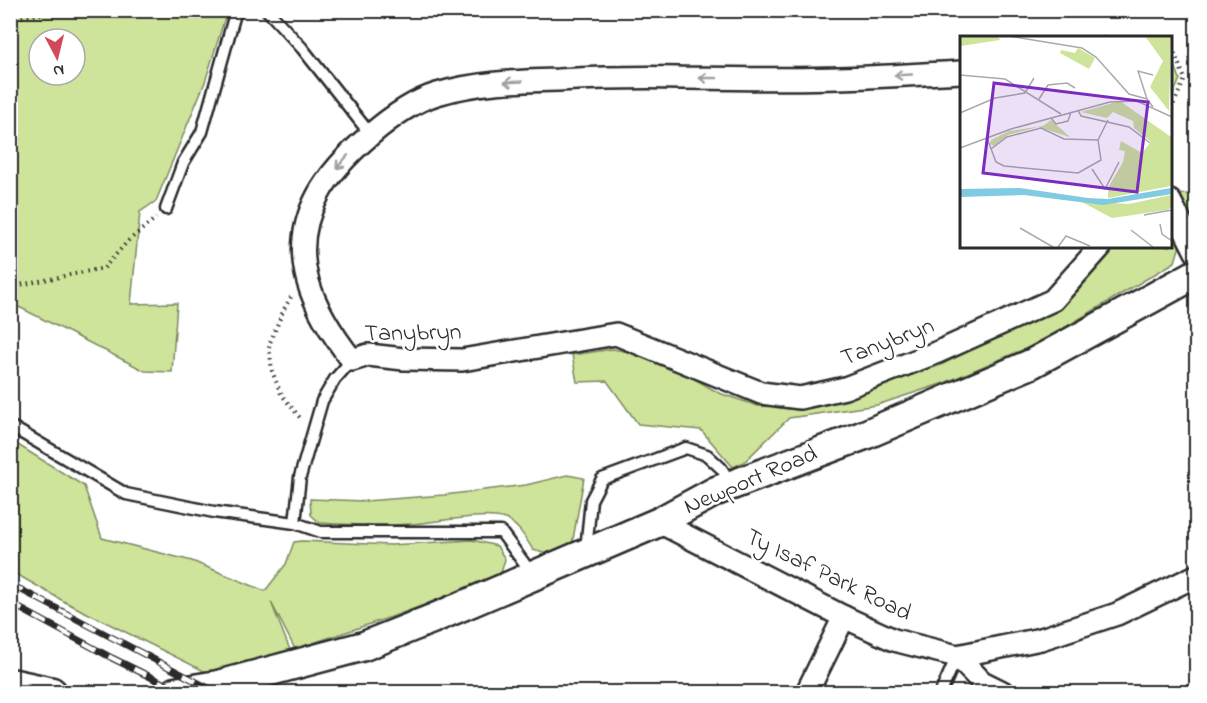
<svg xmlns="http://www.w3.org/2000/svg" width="1207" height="703" viewBox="0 0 1207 703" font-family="'Indie Flower',sans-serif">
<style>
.green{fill:#cde49a;stroke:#7c8862;stroke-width:1.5;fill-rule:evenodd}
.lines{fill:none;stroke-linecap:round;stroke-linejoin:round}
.lane-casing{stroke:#2b2b2b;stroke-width:15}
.street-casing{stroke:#2b2b2b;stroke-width:26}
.secondary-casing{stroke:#2b2b2b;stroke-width:33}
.path{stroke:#2b2b2b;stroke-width:4;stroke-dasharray:1.5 4.5;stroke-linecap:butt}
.lane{stroke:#fff;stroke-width:10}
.street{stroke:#fff;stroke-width:21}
.secondary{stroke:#fff;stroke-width:28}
.rail-casing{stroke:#2b2b2b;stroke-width:7}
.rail{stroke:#fff;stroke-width:4.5;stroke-dasharray:14;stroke-linecap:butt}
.oneway{stroke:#a0a0a0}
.labels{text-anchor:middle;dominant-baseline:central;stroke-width:5;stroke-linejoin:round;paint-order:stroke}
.street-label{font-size:24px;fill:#2b2b2b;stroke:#fff}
.inset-road{fill:none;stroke:#aaa;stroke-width:1.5}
.view{fill:#7b2cbf;fill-opacity:0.15;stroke:#7b2cbf;stroke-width:3}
.inset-edge{fill:none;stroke:#2b2b2b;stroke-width:3}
</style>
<rect width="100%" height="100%" fill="#fff"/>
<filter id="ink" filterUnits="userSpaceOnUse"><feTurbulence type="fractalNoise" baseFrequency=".0167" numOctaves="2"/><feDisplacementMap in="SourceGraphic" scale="12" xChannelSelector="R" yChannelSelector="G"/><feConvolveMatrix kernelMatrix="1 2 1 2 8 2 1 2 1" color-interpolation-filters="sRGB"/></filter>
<g filter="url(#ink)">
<!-- green -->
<g class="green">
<path d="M10 11H227L205 82 156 201 140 212 131 304 177 303 172 372 145 371 11 303ZM39 39H75V75H39Z"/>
<polygon points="1170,52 1180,79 1170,102"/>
<polygon points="1196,193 1196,226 1177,195"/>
<polygon points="1170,227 1173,230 1180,245 1175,262 1039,343 944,383 877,405 789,418 744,462 733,467 701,430 638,424 607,381 577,382 572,355 613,349 640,354 677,369 719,393 758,406 825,404 941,365 1043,313 1078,291 1115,246 1170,246"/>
<polygon points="10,440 84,486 102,538 192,561 265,591 286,564 294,542 302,541 391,545 472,540 497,546 505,559 500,577 394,616 295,649 271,602 290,650 222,680 65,602 11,571"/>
<path d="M567 475 584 478 572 545 547 554 533 550C527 540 517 523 505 519 483 512 438 522 413 524 383 526 351 525 320 523L311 515 310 499 365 501 444 495 526 485Z"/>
</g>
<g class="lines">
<!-- lane casing -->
<g class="lane-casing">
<g id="lane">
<polyline points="267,10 302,48 371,135"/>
<polyline points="166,209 183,163 202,132 236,10"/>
<polyline points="10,426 126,494 214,512 295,523 321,532 501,532 532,574"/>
<polyline points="295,523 300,477 322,401 335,379 352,360"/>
<polyline points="586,550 591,500 602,479 686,448 707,455 721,468 732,484"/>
<polyline points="941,692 957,656"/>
</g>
</g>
<!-- street casing -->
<g class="street-casing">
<g id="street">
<path d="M961 72C920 74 880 77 839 78 786 80 733 78 680 78 640 77 599 78 558 80 517 81 477 82 437 94 397 106 338 158 318 195 285 256 313 310 352 360L368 355 404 359 462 360 616 334 761 393 800 398 845 388 938 352 1053 300 1101 246"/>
<polyline points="1170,201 1196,252"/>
<polyline points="659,522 844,617 894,640 957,656 982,682 1002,692"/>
<polyline points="957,656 1041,639 1117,614 1196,576"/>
<polyline points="807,692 844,617"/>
</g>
</g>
<!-- secondary casing -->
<g class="secondary-casing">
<g id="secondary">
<polyline points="10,683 52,692"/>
<polyline points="175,692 218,685 364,646 432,619 659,522 716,491 862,436 1031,364 1196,274"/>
</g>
</g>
<!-- path -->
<g class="path">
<polyline points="10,19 66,10"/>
<polyline points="1091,38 1112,38"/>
<polyline points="1170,42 1185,79 1170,112"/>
<polyline points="10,287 104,268 128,241 156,218"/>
<polyline points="291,297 284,309 269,345 272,371 281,394 301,419"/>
<polyline points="298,692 312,688"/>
</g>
<!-- lane -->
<use href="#lane" class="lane"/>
<!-- street -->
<use href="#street" class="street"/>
<!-- secondary -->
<use href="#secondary" class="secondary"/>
<!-- rail casing -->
<g class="rail-casing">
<g id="rail">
<polyline points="10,584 216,692"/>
<polyline points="10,603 112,658 181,692"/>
</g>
</g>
<!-- rail -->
<use href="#rail" class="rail"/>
</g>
<!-- one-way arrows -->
<defs><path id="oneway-shaft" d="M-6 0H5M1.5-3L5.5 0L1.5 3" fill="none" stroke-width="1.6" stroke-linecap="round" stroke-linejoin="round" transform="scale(1.5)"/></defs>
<g class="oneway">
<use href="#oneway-shaft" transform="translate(903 75) rotate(177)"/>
<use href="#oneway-shaft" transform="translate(708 78) rotate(-180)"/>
<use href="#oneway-shaft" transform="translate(513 82) rotate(177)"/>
<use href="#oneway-shaft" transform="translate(342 162) rotate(131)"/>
</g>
</g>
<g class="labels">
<!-- street labels -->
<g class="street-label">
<text transform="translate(413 334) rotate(-1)">Tanybryn</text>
<text transform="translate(888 343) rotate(-21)">Tanybryn</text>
<text transform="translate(751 481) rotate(-23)">Newport Road</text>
<text transform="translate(828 576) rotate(26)">Ty Isaf Park Road</text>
</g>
</g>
<!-- overview -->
<g transform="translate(960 36)">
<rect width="212" height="212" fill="#fff"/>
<path d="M0 0H38L40 4 1 10ZM185 0H211L209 75 190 51 203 25ZM118 12 135 22 129 33 100 17 101 14 115 17ZM160 65 211 101V150L148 162V152L163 126 165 115 159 114 161 105 182 117 191 106 174 92 173 85 153 76 147 82 121 76ZM91 84 110 101 78 91 48 99 34 110 30 108 31 104 49 95 83 90ZM211 159V172L207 174 152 182 120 165 169 168Z" fill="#cde49a"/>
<path d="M60 152 128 162 148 163 211 152 212 158 143 169 64 159 0 161V153Z" fill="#80cbe1"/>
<path class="inset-road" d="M49 0 122 12 136 21 169 58 187 63 193 71M0 39 45 43 101 78M79 63 88 49 107 47 115 52M187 63 178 35 193 39M118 74 121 80 169 91 190 107M0 77 35 62 65 57 74 42M91 82 96 88 108 85 111 76M27 102 36 126 44 130 118 137 141 124 138 104M138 104 148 84M0 112 51 93 150 66 177 65 212 81M31 113 47 101 81 92 104 103 138 104M132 133 145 153 159 126M184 179 212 174M200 188 202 198 212 205M60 192 93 211M171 194 193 211M98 211 106 200 130 210"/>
<path class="view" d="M34 47 188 66 177 156 23 137Z"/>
<rect width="212" height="212" class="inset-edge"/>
</g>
<!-- margin -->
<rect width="1207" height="703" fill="none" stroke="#fff" stroke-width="36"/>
<rect x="18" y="18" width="1171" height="667" fill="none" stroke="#2b2b2b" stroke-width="2" filter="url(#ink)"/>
<!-- north arrow -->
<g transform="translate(57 57) rotate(173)"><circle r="28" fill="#ffffff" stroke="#aaaaaa" stroke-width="1.5"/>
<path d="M0-4.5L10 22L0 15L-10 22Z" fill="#d1495b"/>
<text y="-9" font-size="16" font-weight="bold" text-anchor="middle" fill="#2b2b2b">N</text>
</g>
</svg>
